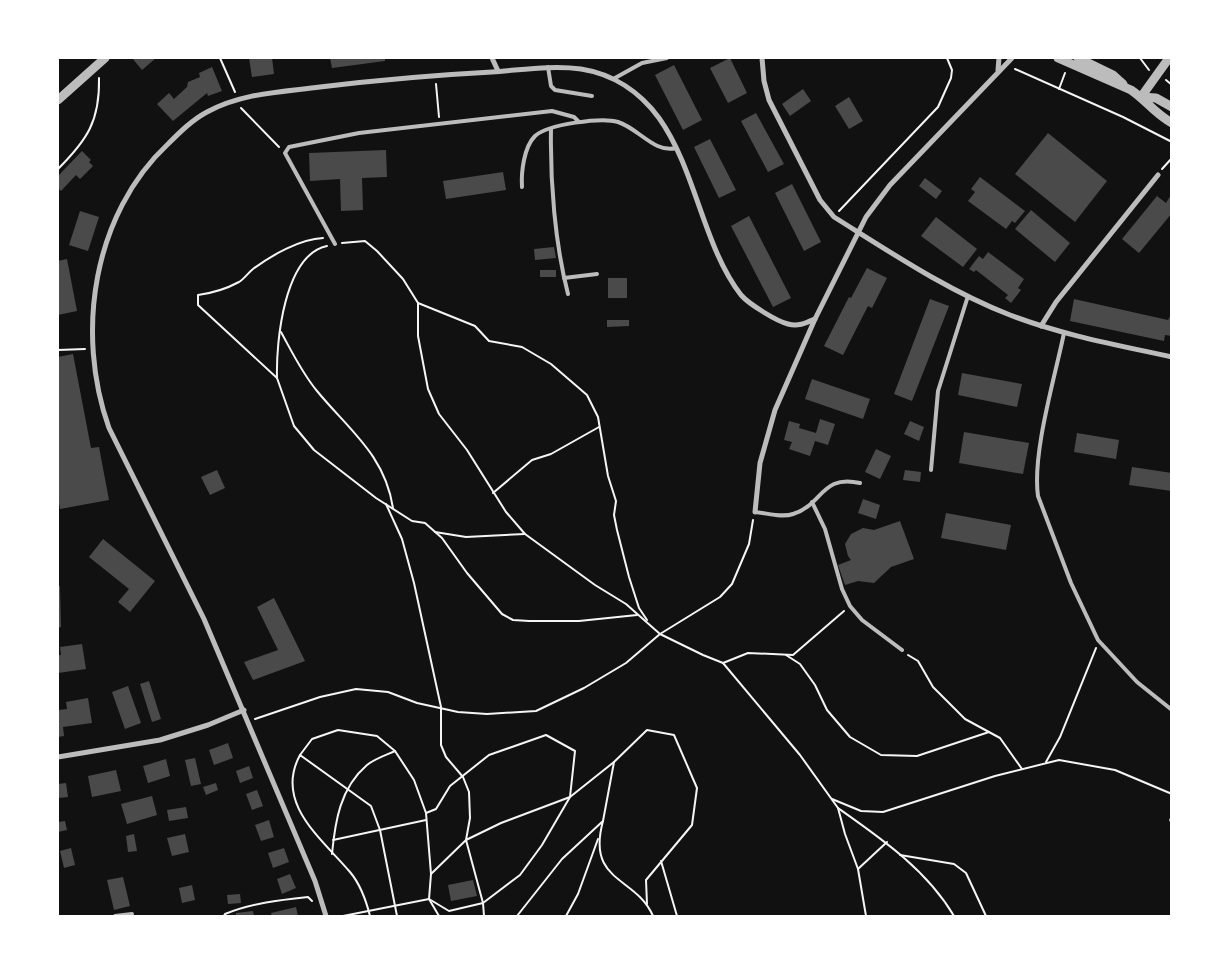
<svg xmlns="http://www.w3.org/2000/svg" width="1229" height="974" viewBox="0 0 1229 974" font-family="'Fira Sans',sans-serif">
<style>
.building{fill:#4a4a4a}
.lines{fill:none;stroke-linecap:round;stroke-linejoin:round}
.path{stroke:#f5f5f5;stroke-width:2}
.service{stroke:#bcbcbc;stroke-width:4}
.minor{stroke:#bcbcbc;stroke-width:5}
.tertiary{stroke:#bcbcbc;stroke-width:9}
</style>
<rect width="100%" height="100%" fill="#111"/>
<!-- building -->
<g class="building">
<polygon points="132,58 156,58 142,70"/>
<polygon points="249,58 272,58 274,74 252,77"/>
<polygon points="330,58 385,58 385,61 332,68"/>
<polygon points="730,58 747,93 728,103 710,68"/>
<polygon points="674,65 702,120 683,130 655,75"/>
<polygon points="212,67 222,91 208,96 207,93 173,121 157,104 169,93 174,99 187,87 188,82 200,77 199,73"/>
<polygon points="803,89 811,101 790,116 782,104"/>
<polygon points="849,97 863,121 849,129 835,106"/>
<polygon points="756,113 784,164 768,172 741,121"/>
<polygon points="1048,133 1107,181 1075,222 1015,174"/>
<polygon points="710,139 736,190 719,198 694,147"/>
<polygon points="386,150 387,177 362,178 363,210 341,211 340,179 310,181 309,153"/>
<polygon points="82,151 91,160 89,162 93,166 80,179 76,175 61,191 58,188 58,176"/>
<polygon points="503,172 506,190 446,199 443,181"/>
<polygon points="980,177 1025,211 1015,223 1012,221 1006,229 968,201 975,192 971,189"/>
<polygon points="925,178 942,191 936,199 919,186"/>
<polygon points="792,184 821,242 804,251 775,193"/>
<polygon points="1172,193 1172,213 1139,253 1122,239 1157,196 1166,203"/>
<polygon points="1031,210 1070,243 1055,262 1015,229"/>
<polygon points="80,211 99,217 88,251 69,245"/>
<polygon points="749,216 791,298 773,307 731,226"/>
<polygon points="936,217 977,249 963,267 921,236"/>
<polygon points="554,247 556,258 535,260 534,249"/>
<polygon points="988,252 1024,279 1018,288 1021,290 1011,303 1005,298 1008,295 976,270 974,272 969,269 979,256 983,259"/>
<polygon points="67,259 77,311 58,315 58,261"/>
<polygon points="867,268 887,278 872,308 868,306 843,355 824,346 849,297 851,298"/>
<rect x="540" y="270" width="16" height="7"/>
<rect x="608" y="278" width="19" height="20"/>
<polygon points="930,299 949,306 912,401 894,394"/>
<polygon points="1074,299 1168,320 1172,313 1172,336 1165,335 1164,341 1070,321"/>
<polygon points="607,320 629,320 629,326 607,327"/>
<polygon points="73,354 91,448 99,447 109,500 60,509 58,497 58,357"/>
<polygon points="962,373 1022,384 1017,407 958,395"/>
<polygon points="812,379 870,399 863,419 805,399"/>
<polygon points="820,419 835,424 828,445 815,441 810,456 789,449 792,442 784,440 789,421 800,424 799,428 816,433"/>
<polygon points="910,421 924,427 919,441 904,434"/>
<polygon points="964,432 1029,443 1023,474 959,463"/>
<polygon points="1077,433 1119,440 1116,459 1074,452"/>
<polygon points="876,449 891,456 880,479 865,472"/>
<polygon points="1132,467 1172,473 1172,491 1129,485"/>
<polygon points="217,470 225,488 210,495 201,477"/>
<polygon points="905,470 921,472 920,482 903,480"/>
<polygon points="863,499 880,505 876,519 858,513"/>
<polygon points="946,513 1011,525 1006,550 941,538"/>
<polygon points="900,521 914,559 891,567 874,583 858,581 845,585 838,565 851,560 848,556 845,544 851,534 863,528 874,530"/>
<polygon points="103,539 155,581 130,612 118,602 129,589 89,557"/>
<polygon points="58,586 60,586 61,627 58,628"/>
<polygon points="274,598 305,661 253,680 244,662 278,650 257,607"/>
<polygon points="82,644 86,669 58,673 58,655 61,655 60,647"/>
<polygon points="149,681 161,719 152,722 140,684"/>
<polygon points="128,686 141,723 125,729 112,692"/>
<polygon points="88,698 92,723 63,727 64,736 58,737 58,710 67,709 66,702"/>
<polygon points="228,743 233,758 214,765 209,750"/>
<polygon points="195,758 201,784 191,786 185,760"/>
<polygon points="166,759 170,776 148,783 143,766"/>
<polygon points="249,766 253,778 240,783 236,771"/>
<polygon points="116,770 121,791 92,797 88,776"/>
<polygon points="66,783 68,797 58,798 58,784"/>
<polygon points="216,783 218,790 206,795 203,787"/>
<polygon points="257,790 263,806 252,810 246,794"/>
<polygon points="152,796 157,815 127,824 121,804"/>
<polygon points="186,807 188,818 169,821 167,810"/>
<polygon points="269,820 274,837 261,841 255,825"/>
<polygon points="65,821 67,830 58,832 58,822"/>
<polygon points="134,834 137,851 128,852 126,836"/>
<polygon points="185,834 189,852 172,856 167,838"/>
<polygon points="71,848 75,865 64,868 60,851"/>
<polygon points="284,848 289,862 273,868 268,853"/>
<polygon points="290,874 296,888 282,894 277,879"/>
<polygon points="123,877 130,906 114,910 107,880"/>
<polygon points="473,880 477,896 451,901 448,885"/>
<polygon points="192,885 195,900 182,903 179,888"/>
<polygon points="240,894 241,903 228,904 227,895"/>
<polygon points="296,907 298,916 272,916 271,913"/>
<polygon points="253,911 254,916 236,916 236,913"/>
</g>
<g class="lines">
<!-- path -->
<g class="path">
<polyline points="220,58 235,92"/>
<polyline points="1140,58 1149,70"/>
<polyline points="1015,69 1123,117 1172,142"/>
<polyline points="1166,80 1172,85"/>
<polyline points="436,84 439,117"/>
<polyline points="1059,89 1065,73"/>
<polyline points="241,108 279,147"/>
<path d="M58 169C87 140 100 121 99 78"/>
<polyline points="1162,169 1172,158"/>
<polyline points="839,211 938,107 951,78 952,70 947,58"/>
<path d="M323 238C300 239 272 255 253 269 248 273 244 279 239 282 226 289 213 293 198 295V305L277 378 294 426 314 450 376 498 412 521 425 523 442 538 467 573 502 614 513 620 529 621H579L637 615"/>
<polyline points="342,243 365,241 377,251 403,279 418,303 475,326 489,341 522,347 551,364 587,395 598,417 608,476 616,501 614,515 617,530 629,577 639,608 647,620"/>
<path d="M281 332C292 352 302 373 317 391 349 430 385 455 393 508"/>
<polyline points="58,350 85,349"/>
<path d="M277 378C276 342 284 255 327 246"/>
<polyline points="493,493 532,460 551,454 599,427"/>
<polyline points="386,504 402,539 414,583 441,707 441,745 446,757 463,777 469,792 470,818 466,840 431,874 429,899 449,911 483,903 466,840 501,823 570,797 614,762 647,730 674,735 697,788 692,825 646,880 647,904"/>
<polyline points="753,520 749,544 732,584 720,597 660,634 703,655 723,663 800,755 838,808 845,834 858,869 866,916"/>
<polyline points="435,532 466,537 525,534"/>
<polyline points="786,655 800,664 815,685 827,710 850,737 881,755 917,756 989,732"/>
<polyline points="908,655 918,661 933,687 965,719 1000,738 1022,769"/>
<polyline points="723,663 748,653 793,655 844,611"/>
<polyline points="255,719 320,697 356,689 388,692 417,703 458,712 487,714 536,711 584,688 626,663 660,634 626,604 595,585 525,534 506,512 467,450 439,414 428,389 418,336 418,303"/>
<polyline points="300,755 312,739 338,730 377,736 395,751 414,780 426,813 431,874"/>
<polyline points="1046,762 1060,737 1096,648"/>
<polyline points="832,799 861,811 883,812 995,776 1059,760 1115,770 1172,794"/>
<path d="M838 808C882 839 927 870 954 916"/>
<polyline points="426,813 436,809 450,786 489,755 546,735 575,751 570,797 542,845 520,875 483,903 484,916"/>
<polyline points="603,821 614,762"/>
<polyline points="333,840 426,820"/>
<path d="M332 854C335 822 340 788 367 765 374 759 386 755 395 751"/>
<polyline points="900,855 954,864 966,873 986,916"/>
<polyline points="661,861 677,916"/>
<polyline points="858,869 887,842"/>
<path d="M224 916 225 914C252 903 280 900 308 897L312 901"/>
<polyline points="343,916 429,899 439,916"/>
<path d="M370 916C366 900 361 885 350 872 321 838 274 803 300 755L371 806 380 830 397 916"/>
<path d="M517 916 562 859 603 821C586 883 636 876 653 916"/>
<polyline points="566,916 578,894 598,839"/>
</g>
<!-- service -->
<g class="service">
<polyline points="548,67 551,86 555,90 592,96"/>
<polyline points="615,78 642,63 667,58"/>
<path d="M551 129C550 181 555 244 568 294"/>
<path d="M522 187C521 172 524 147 535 136 548 124 602 117 618 122 638 128 655 154 676 148"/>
<polyline points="335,244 285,153 289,147 359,133 552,111 574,117 579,122"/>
<polyline points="564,278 597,274"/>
<path d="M1064 333C1055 377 1032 453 1038 496L1071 583 1098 640 1137 682 1172 710"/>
<polyline points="931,470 938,391 968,296"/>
<polyline points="812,502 825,529 842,589 850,606 862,620 902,650"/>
<path d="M755 512C767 513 782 518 793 514 823 505 821 474 860 483"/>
<polyline points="1171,820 1172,820"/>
<polyline points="115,916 132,914"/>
</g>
<!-- minor -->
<g class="minor">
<polyline points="492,58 498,71"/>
<path d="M762 58 764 81 769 100 820 200 834 217C890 252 948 291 1010 315 1062 335 1117 345 1172 357"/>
<polyline points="998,70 999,58"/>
<polyline points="1041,326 1056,302 1158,175"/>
<polyline points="755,512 760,463 775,410 815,319 866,217 890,185 1012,58"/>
<polyline points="58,757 160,740 208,725 244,710"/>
<path d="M326 916 315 881 204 619 109 428C75 333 93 214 168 144 180 132 192 120 207 112 242 93 281 92 320 87 378 80 435 75 492 72 522 70 552 65 581 69 613 74 640 92 659 118 696 170 703 246 741 295 749 304 776 321 788 324 798 327 806 323 815 319"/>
</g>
<!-- tertiary -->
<g class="tertiary">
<path d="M1058 58 1131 90C1146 100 1155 114 1172 123"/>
<polyline points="1078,58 1113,75 1123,84"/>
<polyline points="1141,97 1169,58"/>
<polyline points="1141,97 1156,98 1172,107"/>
<polyline points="58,100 105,58"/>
</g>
</g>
<!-- border -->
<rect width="1229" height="974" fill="none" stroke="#ffffff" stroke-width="118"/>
</svg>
